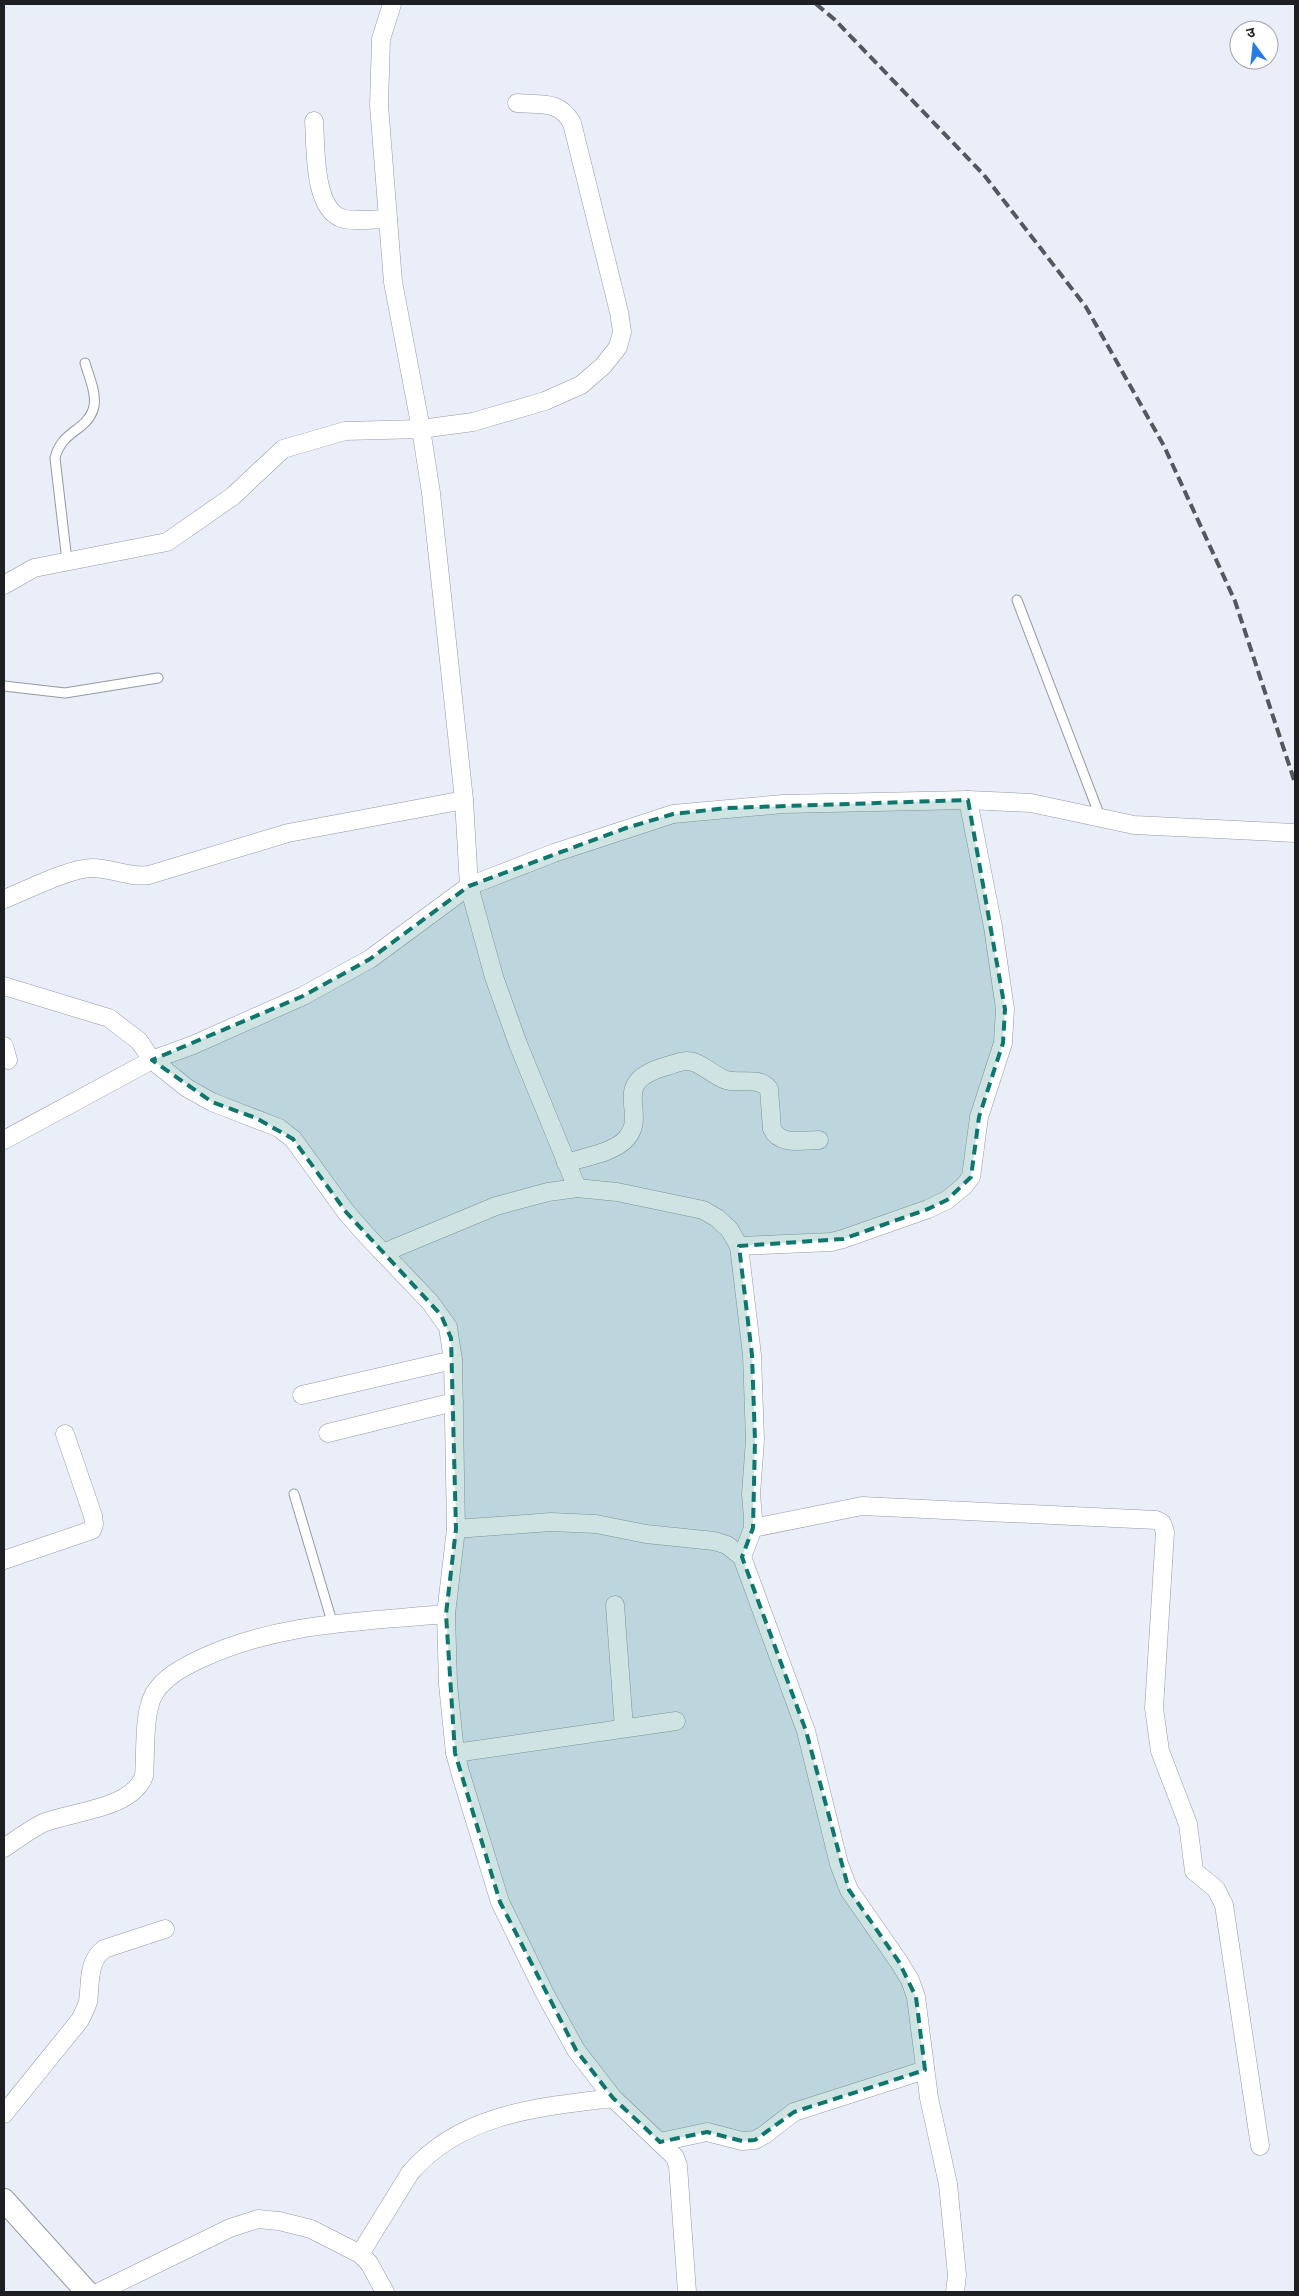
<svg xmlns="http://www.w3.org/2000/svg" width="1299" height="2296" viewBox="0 0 1299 2296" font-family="'PT Sans Narrow','Noto Sans Devanagari',sans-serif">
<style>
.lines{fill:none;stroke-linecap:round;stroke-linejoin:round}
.service-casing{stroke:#9599a4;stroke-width:11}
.minor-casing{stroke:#9599a4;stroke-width:19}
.tertiary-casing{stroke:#9599a4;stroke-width:24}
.service{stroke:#fff;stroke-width:9}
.minor{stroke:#fff;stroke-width:18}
.tertiary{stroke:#fff;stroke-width:22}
.rail{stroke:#54575d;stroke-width:4;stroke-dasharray:10 5;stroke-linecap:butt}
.marked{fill:#0f766e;fill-opacity:0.2;stroke:#0f766e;stroke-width:4;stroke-dasharray:10 6;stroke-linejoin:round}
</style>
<rect width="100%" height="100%" fill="#e9eef9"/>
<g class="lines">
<!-- service casing -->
<g class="service-casing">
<g id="service">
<path d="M67 561 55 458C62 430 85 432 93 410 98 396 89 377 85 363"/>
<polyline points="1017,600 1101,819"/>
<polyline points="4,686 65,693 158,678"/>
<polyline points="294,1494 333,1625"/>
</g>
</g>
<!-- minor casing -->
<g class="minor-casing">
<g id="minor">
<polyline points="392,4 381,39 379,105 393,282 421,429 431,493 464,800 469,886 494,977 518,1044 577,1188"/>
<path d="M314 121C316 147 313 207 341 218 351 222 376 219 388 219"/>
<path d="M4 585 34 568 167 542 233 496 283 449 345 431 421 429 473 422 545 401 581 385 603 366 618 347 622 332 619 312 572 123C559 100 541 105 517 103"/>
<path d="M4 899C25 891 70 868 92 868 112 868 129 878 149 875L288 833 464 800"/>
<polyline points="4,986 109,1018 139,1041 152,1060 187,1088 212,1102 279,1128 293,1139 346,1212 367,1236 430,1302 448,1327 453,1360 456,1529 446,1614 448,1684 455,1753 461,1775 500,1902 544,1992 576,2050 613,2098 675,2157 678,2166 687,2292"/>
<polyline points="4,1046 8,1060"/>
<polyline points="4,1140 152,1060 193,1045 303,996 370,959 469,886 554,853 673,814 783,804 968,800 1031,803 1134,825 1295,833"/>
<path d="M566 1163C584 1157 613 1153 626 1139 650 1113 606 1083 667 1066 674 1064 685 1059 693 1062 704 1065 714 1076 726 1080 740 1084 759 1076 769 1089L772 1129C780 1146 803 1140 819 1140"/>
<polyline points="739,1246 831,1242 843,1239 928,1209 947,1200 964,1186 971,1177 979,1117 1003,1043 1005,1009 993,927 968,800"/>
<polyline points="383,1253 496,1206 548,1192 577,1188 617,1192 703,1210 717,1218 729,1229 739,1246 752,1355 755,1440 751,1494 753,1518 753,1528 742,1557"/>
<polyline points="302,1395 453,1360"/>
<polyline points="328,1433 454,1402"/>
<polyline points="753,1528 862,1506 1156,1520 1162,1523 1165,1532 1154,1708 1160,1751 1188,1824 1194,1871 1216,1889 1224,1905 1260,2146"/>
<polyline points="456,1529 551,1522 596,1524 646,1534 714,1541 727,1545 742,1557 806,1731 839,1864 849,1890 899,1962 910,1980 916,1997 929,2098 948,2184 957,2275 955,2292"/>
<polyline points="4,1560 92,1530 94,1524 93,1516 65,1434"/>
<polyline points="615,1605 624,1728"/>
<polyline points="455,1753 676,1721"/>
<path d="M4 1848C16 1840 29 1830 43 1823 73 1811 132 1809 144 1776 146 1754 143 1713 154 1694 164 1677 182 1668 198 1660 277 1622 361 1622 446 1614"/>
<path d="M4 2114 80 2020C83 2014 86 2008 88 2002 91 1982 87 1962 104 1949L165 1929"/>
<polyline points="660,2142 707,2132 742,2141 755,2140 764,2135 794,2112 925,2070"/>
<path d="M360 2254 410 2173C461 2113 540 2107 613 2098"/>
<polyline points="99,2292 230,2228 258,2219 279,2221 311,2229 360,2254 369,2263 385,2292"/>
</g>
</g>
<!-- tertiary casing -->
<g class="tertiary-casing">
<polyline id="tertiary" points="4,2200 87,2292"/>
</g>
<!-- service -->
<use href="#service" class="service"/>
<!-- minor -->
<use href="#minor" class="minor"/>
<!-- tertiary -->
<use href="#tertiary" class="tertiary"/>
<!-- rail -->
<polyline class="rail" points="816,4 834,19 984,175 1086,307 1164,446 1235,601 1295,783"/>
</g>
<!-- marked area -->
<path class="marked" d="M968 800 1005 1009 1003 1043 979 1117 971 1177 947 1200 928 1209 843 1239 739 1246 752 1355 755 1440 753 1528 742 1557 806 1731 849 1890 899 1962 916 1997 925 2070 794 2112 755 2140 742 2141 707 2132 660 2142 613 2098 576 2050 500 1902 455 1753 446 1614 456 1529 451 1338 441 1315 346 1212 293 1139 256 1118 212 1102 152 1060 303 996 370 959 469 886 626 828 673 814 727 808Z"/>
<!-- border -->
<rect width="1299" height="2296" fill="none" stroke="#1d1f23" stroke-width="10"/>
<!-- north arrow -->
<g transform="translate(1254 45) rotate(345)"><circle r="24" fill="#ffffff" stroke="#a5a5a7"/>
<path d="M0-4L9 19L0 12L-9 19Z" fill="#287be6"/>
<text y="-8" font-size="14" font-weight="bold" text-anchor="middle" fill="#1d1f23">उ</text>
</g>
</svg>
